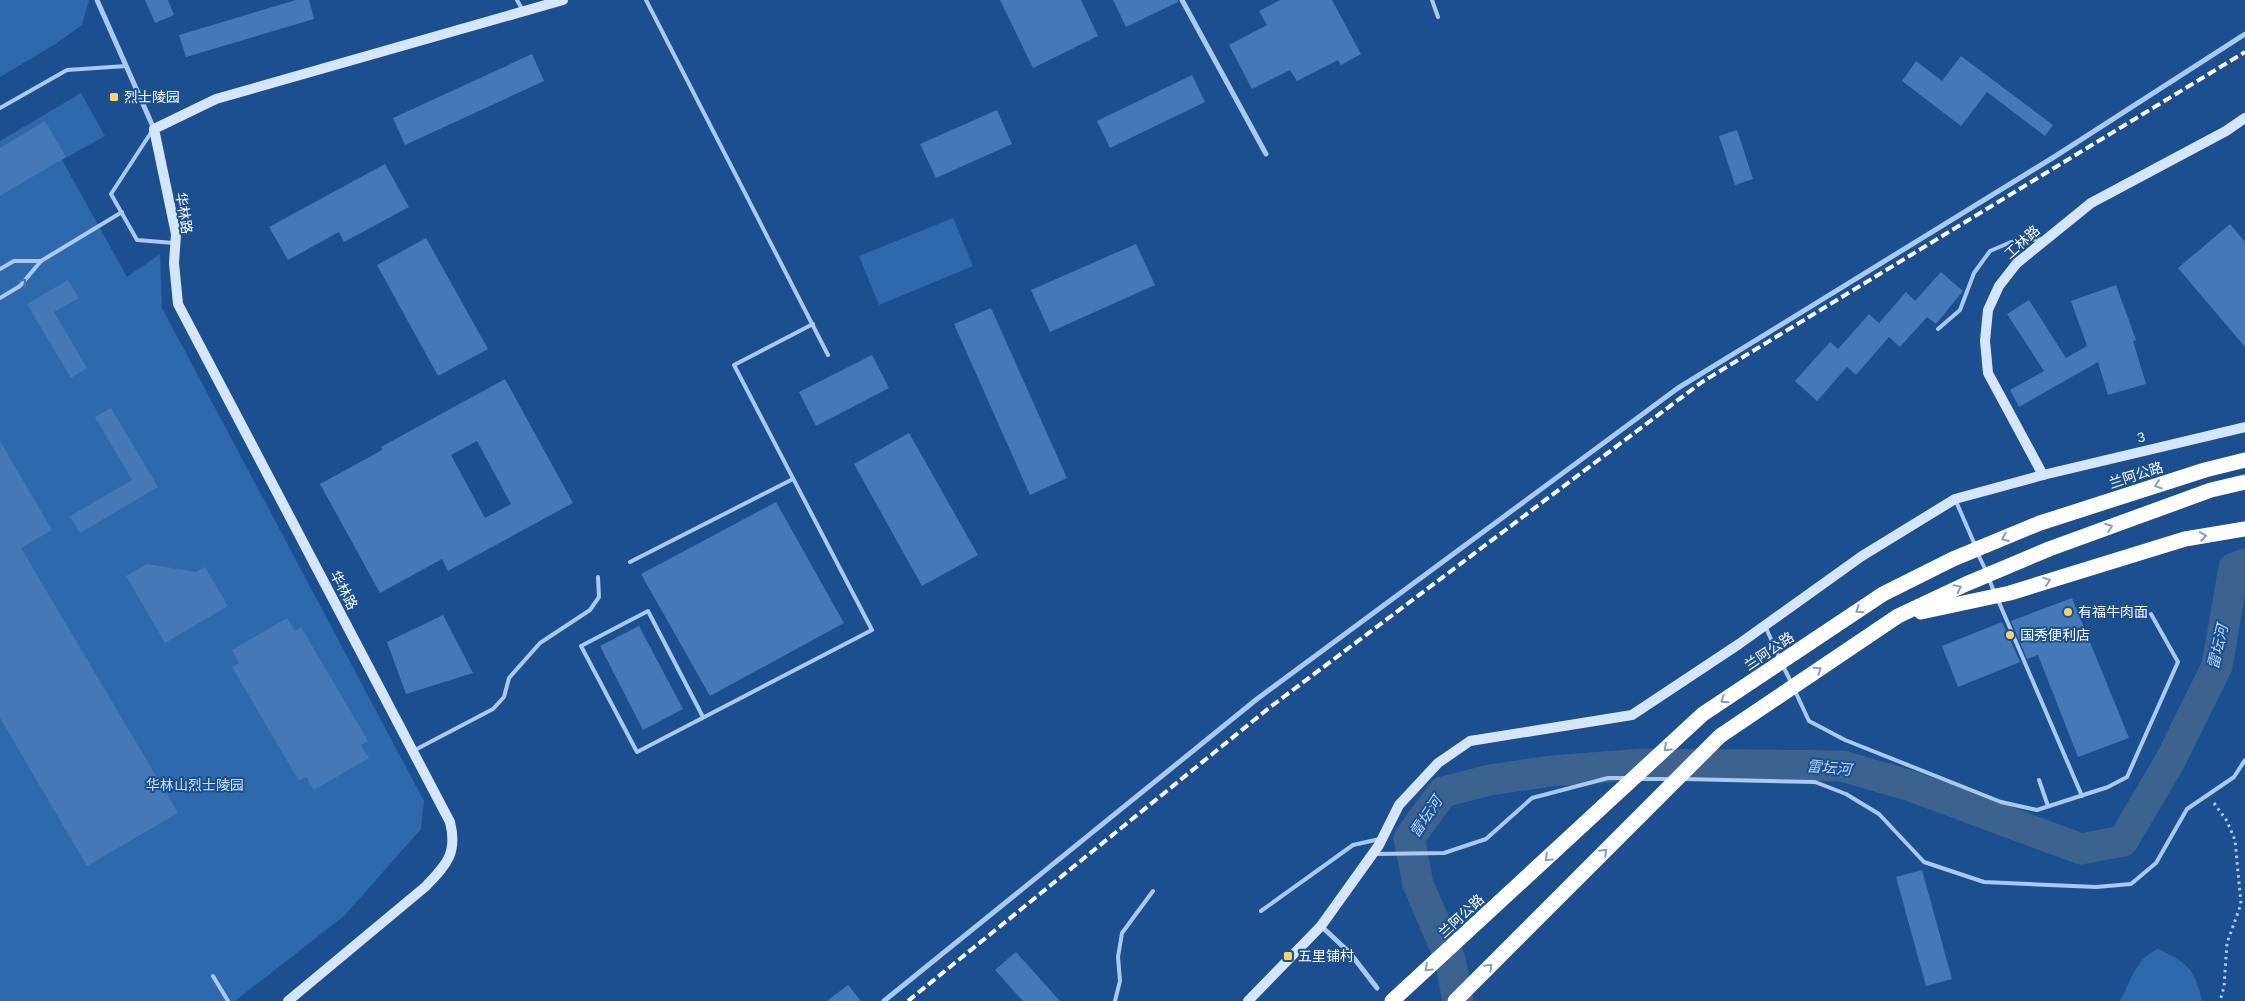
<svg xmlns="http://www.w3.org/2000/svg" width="2245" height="1001" viewBox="0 0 2245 1001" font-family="'Work Sans','Noto Sans SC',sans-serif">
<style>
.green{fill:#2e69ad}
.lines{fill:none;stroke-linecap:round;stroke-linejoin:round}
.river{stroke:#3c6290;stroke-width:31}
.building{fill:#4478b7;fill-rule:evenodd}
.path{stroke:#a9c9ee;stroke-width:3;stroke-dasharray:2.5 4;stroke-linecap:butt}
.lane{stroke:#a9c9ee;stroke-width:4}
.street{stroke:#a9c9ee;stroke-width:5}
.secondary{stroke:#d6e6fa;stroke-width:10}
.highway{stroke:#fff;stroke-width:15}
.rail{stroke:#fff;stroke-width:4;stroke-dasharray:9 4;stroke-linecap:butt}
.oneway{stroke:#4674ac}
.oneway2{stroke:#829ec1}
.poi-dot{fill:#ffd166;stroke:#1b4f8f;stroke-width:2}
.labels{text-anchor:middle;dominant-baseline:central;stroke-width:4;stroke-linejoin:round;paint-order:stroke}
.poi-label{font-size:14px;fill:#fff;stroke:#1b4f8f;text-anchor:start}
.street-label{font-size:14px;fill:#fff;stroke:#1b4f8f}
.park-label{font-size:14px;fill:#cfe3fa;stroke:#1b4f8f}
.water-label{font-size:15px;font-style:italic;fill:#b5d3f5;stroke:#1b4f8f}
</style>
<rect width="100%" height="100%" fill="#1b4f8f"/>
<!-- green -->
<g class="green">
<polygon points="0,0 89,0 82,25 57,43 0,77"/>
<polygon points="81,93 105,136 62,160 127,277 160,254 162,308 424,801 421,829 344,916 235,1001 0,1001 0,141"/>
<polygon points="953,218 973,266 879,305 859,256"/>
<path d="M2158 949C2187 963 2194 967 2202 1001H2120C2130 982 2137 957 2158 949Z"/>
</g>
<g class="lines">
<!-- river -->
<polyline class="river" points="1458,1001 1450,959 1418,884 1409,838 1443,792 1490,780 1551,771 1644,764 1842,766 1908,785 2081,849 2123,841 2170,761 2217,666 2234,568 2245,564"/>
</g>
<!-- building -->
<g class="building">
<polygon points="145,0 168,0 174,15 155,23"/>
<polygon points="296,0 309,0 314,19 186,57 179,35"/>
<polygon points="1000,0 1081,0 1098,36 1033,68"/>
<polygon points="1113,0 1178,0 1178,2 1126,27"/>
<polygon points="1280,0 1332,0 1361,54 1341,65 1338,60 1297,81 1290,70 1252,89 1229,45 1267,25 1259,11"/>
<polygon points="532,54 544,81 405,145 393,118"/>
<polygon points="1961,56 2053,125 2045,136 1987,92 1961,126 1902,81 1916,61 1942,81"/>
<polygon points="1192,75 1205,102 1110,148 1097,121"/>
<polygon points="997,110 1012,144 936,178 920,144"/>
<polygon points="45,121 66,157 0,196 0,148"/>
<polygon points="1737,130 1753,179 1735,185 1719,136"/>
<polygon points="385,164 409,207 344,242 339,232 288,260 269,227"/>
<polygon points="2230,224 2245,242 2245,347 2178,268"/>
<polygon points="426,238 488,349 438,376 377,265"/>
<polygon points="1136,244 1155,285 1050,332 1031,290"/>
<polygon points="1941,272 1963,291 1936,324 1927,317 1900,347 1889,337 1856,375 1847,367 1817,401 1795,381 1830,342 1838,349 1869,314 1879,323 1906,292 1915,301"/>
<polygon points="68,280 79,298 54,312 87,368 71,378 27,304"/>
<polygon points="2116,285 2136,340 2133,341 2146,384 2108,395 2098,362 2019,407 2010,390 2044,371 2007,314 2029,300 2066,358 2087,346 2071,301"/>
<polygon points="991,308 1067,478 1030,495 954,324"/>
<polygon points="872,355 889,388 816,426 799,392"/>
<path d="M505 379 573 503 448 571 442 559 380 593 320 484 382 450 381 447ZM477 441 511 504 485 518 451 455Z"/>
<polygon points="111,408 158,487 80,533 70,516 132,480 95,417"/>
<polygon points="909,433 978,555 922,586 854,464"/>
<polygon points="0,441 52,530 21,548 178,813 87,866 0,718"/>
<polygon points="776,502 844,623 710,696 641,574"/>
<polygon points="147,564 196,572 205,567 228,606 165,643 126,576"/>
<polygon points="2072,598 2129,738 2078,757 2038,655 2027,659 2011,621"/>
<polygon points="443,615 473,673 406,694 387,642"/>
<polygon points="287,618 295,631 301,627 368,741 361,745 369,758 314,790 306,777 299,781 232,667 239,663 232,650"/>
<polygon points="2002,622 2020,662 1958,687 1942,646"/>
<polygon points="639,626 683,709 643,730 600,646"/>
<polygon points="1922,870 1952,979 1926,986 1896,877"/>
<polygon points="1016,952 1060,1001 1023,1001 995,970"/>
<polygon points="848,985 861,1001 827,1001"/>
</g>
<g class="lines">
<!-- path -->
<polyline class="path" points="2214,803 2227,821 2235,840 2241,904 2227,943 2224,987 2220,1001"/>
<!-- lane -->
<g class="lane">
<polyline points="517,0 522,9"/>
<polyline points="646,0 828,355"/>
<polyline points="1432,0 1438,17"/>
<polyline points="0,108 67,70 126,66"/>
<polyline points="152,131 111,194 137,240 174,243"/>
<polyline points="0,269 14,261 41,261"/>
<polyline points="0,298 20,286 41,261 122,212"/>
<polyline points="1938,329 1960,310 1974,273 1990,251 2011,242 2042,239"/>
<polyline points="1955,499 1975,545"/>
<polyline points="1977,552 1987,573"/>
<polyline points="630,562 793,479"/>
<polyline points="1989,579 1995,594"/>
<polyline points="1998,600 2082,796"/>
<polyline points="1766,628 1779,657"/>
<polyline points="1782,664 1791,682"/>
<polyline points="1795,691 1809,721 1845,740 2001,802 2037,810 2108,787 2127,777 2178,662 2151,614"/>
<polyline points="703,717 648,611 581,646 637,752 872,630 734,365 813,324"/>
<polyline points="413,751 493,709 504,697 509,678 540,643 590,610 599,597 598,577"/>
<polyline points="1639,779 1670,779"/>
<polyline points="1684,779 1815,782 1846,794 1879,814 1924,862 1984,882 2096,887 2131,884 2156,863 2187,809 2234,777 2245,760"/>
<polyline points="2039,780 2048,806"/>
<polyline points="1374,854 1444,853 1486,839 1532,798 1608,778 1627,778"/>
<polyline points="1261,911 1353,845 1380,839"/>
<polyline points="213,976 228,1001"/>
<polyline points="1115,1001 1120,981 1118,957 1122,933 1153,891"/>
</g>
<!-- street -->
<g class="street">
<polyline points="97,0 154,129"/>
<polyline points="1182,0 1266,154"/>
<polyline points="1321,926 1350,953 1377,988"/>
<polyline points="884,1001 1257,699 1678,388 2054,157 2245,34"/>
</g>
<!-- secondary -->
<g class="secondary">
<polyline points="2043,475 1988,373 1985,341 1988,310 1999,286 2017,263 2091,203 2226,131 2245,118"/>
<path d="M288 1001 425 887C446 865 458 854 450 822L178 304 174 263 176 234 154 129 216 99 563 0"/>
<polyline points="1248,1001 1321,926 1379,845 1399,805 1438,763 1470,741 1632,715 1739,644 1862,556 1955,499 2043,475 2245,427"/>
</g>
<!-- highway -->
<g class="highway">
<polyline points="1921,612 2010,593 2185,539 2245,529"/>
<polyline points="1392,1001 1703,714 1883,594 1953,559 2040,523 2205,470 2245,460"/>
<polyline points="1455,1001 1720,736 1898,616 1966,584 2049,549 2211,490 2245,482"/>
</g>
<!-- rail -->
<polyline class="rail" points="908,1001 1269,708 1702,382 2245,52"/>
</g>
<!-- one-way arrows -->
<defs><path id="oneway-chevron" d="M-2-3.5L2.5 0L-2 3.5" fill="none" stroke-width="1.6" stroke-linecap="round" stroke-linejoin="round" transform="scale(1.25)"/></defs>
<use class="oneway" href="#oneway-chevron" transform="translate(23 282) rotate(-46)"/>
<g class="oneway2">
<use href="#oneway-chevron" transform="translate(2158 485) rotate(162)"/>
<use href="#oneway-chevron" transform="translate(2109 527) rotate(-20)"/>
<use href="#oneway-chevron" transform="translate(2203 536) rotate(-9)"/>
<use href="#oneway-chevron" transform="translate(2005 538) rotate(157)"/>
<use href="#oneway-chevron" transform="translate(2047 581) rotate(-18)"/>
<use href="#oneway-chevron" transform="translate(1958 588) rotate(-26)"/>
<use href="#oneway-chevron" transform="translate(1859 610) rotate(146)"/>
<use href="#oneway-chevron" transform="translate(1818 670) rotate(-34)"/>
<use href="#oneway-chevron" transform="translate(1724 700) rotate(146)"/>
<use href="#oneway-chevron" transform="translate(1667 748) rotate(137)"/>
<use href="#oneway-chevron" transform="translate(1604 852) rotate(-45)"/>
<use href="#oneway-chevron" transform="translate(1548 858) rotate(137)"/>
<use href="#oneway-chevron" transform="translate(1489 967) rotate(-45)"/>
<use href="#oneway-chevron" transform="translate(1428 968) rotate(137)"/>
</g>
<!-- markers -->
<g class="poi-dot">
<rect x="109" y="92" width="10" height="10" rx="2.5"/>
<circle cx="2068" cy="612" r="5"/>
<circle cx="2010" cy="635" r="5"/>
<rect x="1283" y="951" width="10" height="10" rx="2.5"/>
</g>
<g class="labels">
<!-- poi labels -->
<g class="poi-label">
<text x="124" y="97">烈士陵园</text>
<text x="2078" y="612">有福牛肉面</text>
<text x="2020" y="635">国秀便利店</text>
<text x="1298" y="956">五里铺村</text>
</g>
<!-- street labels -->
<g class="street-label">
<text transform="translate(184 213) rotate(81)">华林路</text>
<text transform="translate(2022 242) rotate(-42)">工林路</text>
<text transform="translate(2141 437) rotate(-14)">3</text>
<text transform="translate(2136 475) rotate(-18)">兰阿公路</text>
<text transform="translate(344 590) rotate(62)">华林路</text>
<text transform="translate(1769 651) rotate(-34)">兰阿公路</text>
<text transform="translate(1461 916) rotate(-43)">兰阿公路</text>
</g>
<!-- park labels -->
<g class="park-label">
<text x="195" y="785">华林山烈士陵园</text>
</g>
<!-- water labels -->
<g class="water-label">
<text transform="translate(2218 647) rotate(-77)">雷坛河</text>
<text transform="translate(1829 768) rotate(5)">雷坛河</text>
<text transform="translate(1426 817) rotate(-56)">雷坛河</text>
</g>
</g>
</svg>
